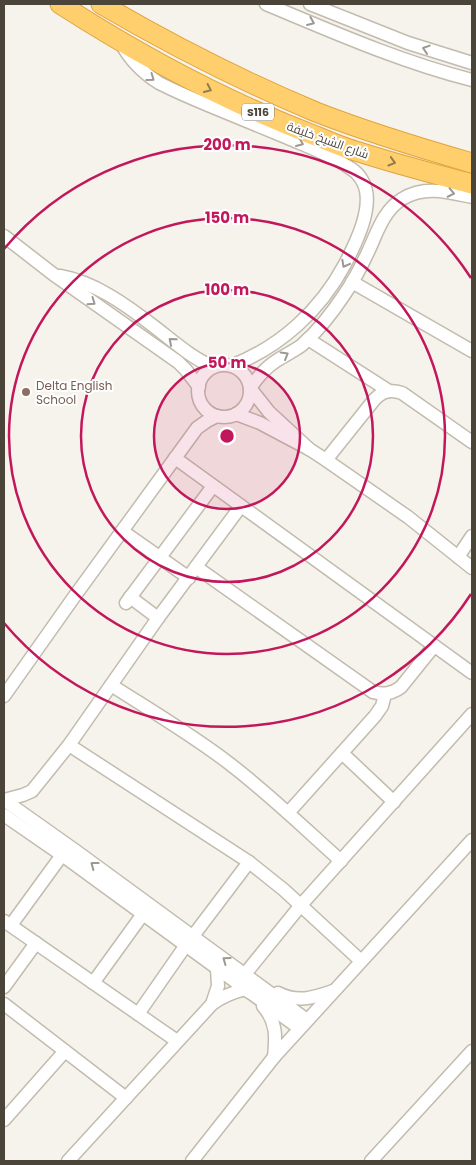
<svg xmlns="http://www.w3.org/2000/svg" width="476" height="1165" viewBox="0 0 476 1165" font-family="Poppins,Cairo,sans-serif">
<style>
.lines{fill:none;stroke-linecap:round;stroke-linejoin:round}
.minor-casing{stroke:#c2bbae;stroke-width:15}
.highway-casing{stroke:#e0a43c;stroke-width:21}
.minor{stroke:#fff;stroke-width:12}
.highway{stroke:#ffcf6e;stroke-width:19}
.oneway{stroke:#9c9892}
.oneway2{stroke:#937c4e}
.ring{fill:none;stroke:#c2185b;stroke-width:2.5}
.education-dot{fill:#8d6e63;stroke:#fff;stroke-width:2}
.labels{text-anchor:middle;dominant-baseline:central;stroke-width:4;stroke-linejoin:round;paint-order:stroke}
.shield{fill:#fff;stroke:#817c74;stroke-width:1}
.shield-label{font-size:11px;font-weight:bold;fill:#4b4439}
.street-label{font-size:12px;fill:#4b4439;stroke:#fff}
.education-label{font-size:12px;fill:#785e54;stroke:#fff;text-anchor:start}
.centre{fill:#c2185b;stroke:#fff;stroke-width:2.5}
.ring-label{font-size:15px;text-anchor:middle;font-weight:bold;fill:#c2185b;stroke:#fff;stroke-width:4;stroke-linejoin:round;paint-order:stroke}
</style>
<rect width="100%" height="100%" fill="#f6f3ec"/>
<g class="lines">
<!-- minor casing -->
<g class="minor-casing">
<g id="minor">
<path d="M266 4C333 32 401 62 472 80"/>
<polyline points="310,4 408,43 472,63"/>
<path d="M121 43C130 60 143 73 159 83 175 91 191 98 208 105 235 116 261 127 288 138 309 147 331 155 350 168 355 171 360 176 363 182 375 205 356 243 345 264 320 311 280 347 231 366"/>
<polyline points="4,236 53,274 178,362 186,370 199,387"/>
<path d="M60 276C94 282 125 304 152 325 172 340 190 357 213 367"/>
<polyline points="352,282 472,351"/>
<polyline points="308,339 389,391"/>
<circle cx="224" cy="391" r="26"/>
<polyline points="236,414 260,423 309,449 326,460 408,517 472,568"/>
<path d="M309 449 269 412 250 388C257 378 265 368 276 361 285 355 294 351 302 345 318 331 332 313 344 295 353 282 361 267 368 252 377 233 383 211 402 199 425 185 448 192 472 197"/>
<polyline points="175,458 472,673"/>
<path d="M326 460 374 400C382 391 390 389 402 393L472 442"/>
<polyline points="122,531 189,578"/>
<polyline points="458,557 472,536"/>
<path d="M196 567 373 692C384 695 392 694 401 687L434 646"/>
<polyline points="130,597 158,618"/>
<polyline points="126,603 213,486"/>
<path d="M111 685C150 710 189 733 226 761 266 791 303 827 341 861"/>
<polyline points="4,696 74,597 197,428 207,421 217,416"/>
<polyline points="69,745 249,862 284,890 361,961"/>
<polyline points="342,753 394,802"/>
<polyline points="4,800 23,795 32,791 69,745 158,618 241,506"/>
<polyline points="4,800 76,851 307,1020"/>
<polyline points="288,813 375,716 382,706 385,694"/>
<polyline points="4,815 62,855 299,1028"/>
<polyline points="4,921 177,1041"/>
<polyline points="11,925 62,855"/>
<polyline points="193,936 249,862"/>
<polyline points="245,974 301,905 472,714"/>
<polyline points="93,983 143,914"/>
<polyline points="4,987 36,943"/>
<path d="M278 993C297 1003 313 998 333 991"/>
<polyline points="4,1004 126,1098"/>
<polyline points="212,1004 218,986 217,968"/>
<path d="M263 1006C277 1022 276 1037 274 1057"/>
<polyline points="138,1014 186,945"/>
<polyline points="4,1120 65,1051"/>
<path d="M68 1161 212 1004C223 996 233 992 246 989L249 992"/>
<polyline points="192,1161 274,1057 472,840"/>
<polyline points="371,1161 472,1051"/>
</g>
</g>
<!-- highway casing -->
<g class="highway-casing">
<g id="highway">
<path d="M60 4C141 56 226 102 316 136 330 142 344 148 359 152 396 164 435 174 472 184"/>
<path d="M101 4C171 45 242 81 316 112 367 132 420 148 472 163"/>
</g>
</g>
<!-- minor -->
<use href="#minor" class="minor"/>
<!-- highway -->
<use href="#highway" class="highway"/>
</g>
<!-- one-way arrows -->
<defs><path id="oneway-chevron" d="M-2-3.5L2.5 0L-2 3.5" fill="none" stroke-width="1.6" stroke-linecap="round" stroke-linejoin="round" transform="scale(1.25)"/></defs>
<g class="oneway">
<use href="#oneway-chevron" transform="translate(311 22) rotate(23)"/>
<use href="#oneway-chevron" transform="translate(426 49) rotate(-162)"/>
<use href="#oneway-chevron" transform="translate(151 78) rotate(36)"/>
<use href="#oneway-chevron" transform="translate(300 143) rotate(23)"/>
<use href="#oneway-chevron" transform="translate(451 193) rotate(12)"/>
<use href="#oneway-chevron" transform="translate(345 264) rotate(118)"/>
<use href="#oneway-chevron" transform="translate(92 302) rotate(35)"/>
<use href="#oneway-chevron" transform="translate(172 341) rotate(-139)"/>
<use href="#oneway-chevron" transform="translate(285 355) rotate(-30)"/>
<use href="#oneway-chevron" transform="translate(94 865) rotate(-143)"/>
<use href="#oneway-chevron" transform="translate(226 960) rotate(-144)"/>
</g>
<g class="oneway2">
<use href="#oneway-chevron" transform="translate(208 89) rotate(25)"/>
<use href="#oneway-chevron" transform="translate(392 162) rotate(16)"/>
</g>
<!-- distance rings -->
<circle cx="227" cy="436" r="73" fill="#c2185b" fill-opacity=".12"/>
<g class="ring">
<circle cx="227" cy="436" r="73"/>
<circle cx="227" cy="436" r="146"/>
<circle cx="227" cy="436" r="218"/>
<path d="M471 594A291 291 0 0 1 4 623M4 249A291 291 0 0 1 471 278"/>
</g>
<!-- markers -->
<circle class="education-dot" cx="26" cy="392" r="5"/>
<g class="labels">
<!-- shield labels -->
<rect class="shield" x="242" y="103.5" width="32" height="17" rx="4"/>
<g class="shield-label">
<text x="258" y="112">S116</text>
</g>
<!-- street labels -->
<g class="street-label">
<text transform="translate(328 140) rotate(20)">شارع الشيخ خليفة</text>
</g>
<!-- education labels -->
<g class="education-label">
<text x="36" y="385">Delta English<tspan x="36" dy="14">School</tspan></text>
</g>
</g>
<circle cx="227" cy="436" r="8" class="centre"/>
<g class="ring-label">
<text x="227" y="150">200 m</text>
<text x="227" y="223">150 m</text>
<text x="227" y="295">100 m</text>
<text x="227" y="368">50 m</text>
</g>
<!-- border -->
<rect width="476" height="1165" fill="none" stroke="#4b4439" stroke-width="10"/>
</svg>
